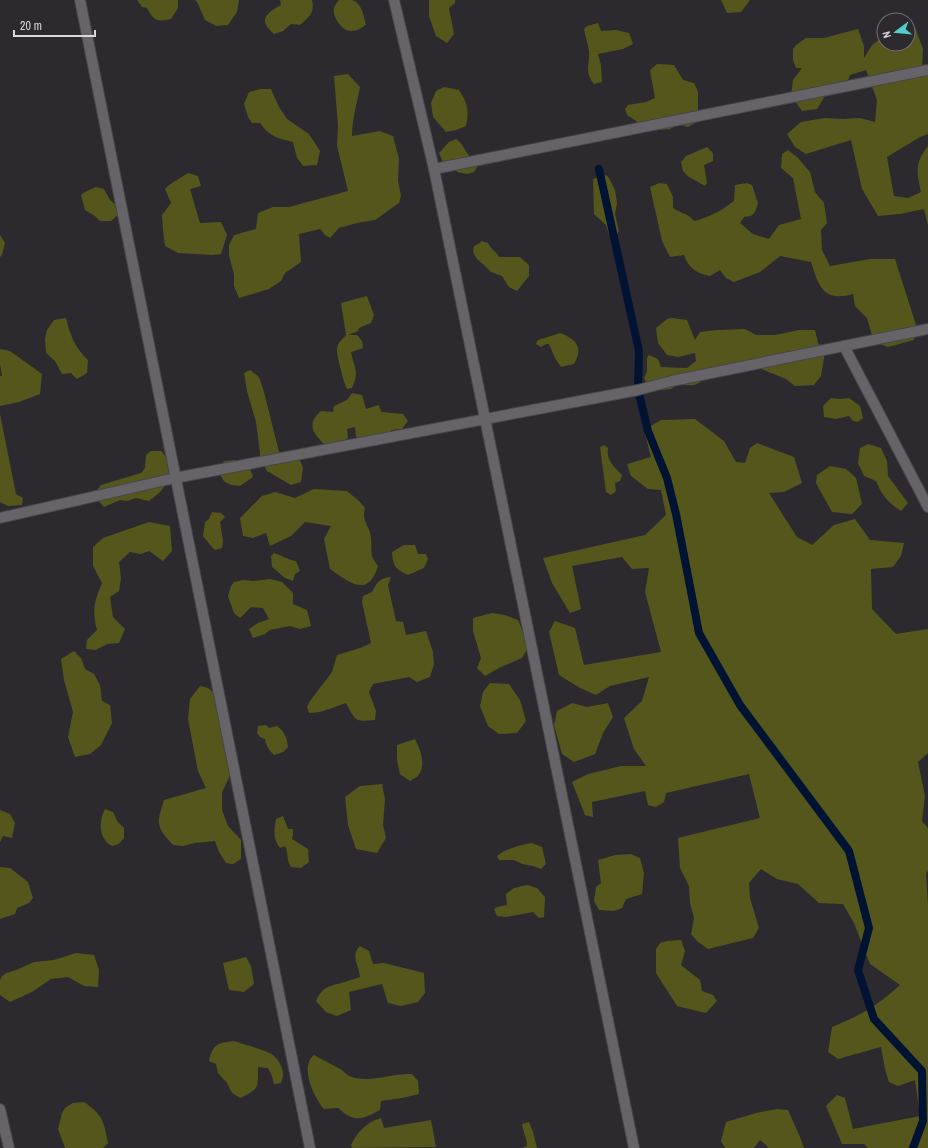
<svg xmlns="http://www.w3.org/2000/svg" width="928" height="1148" viewBox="0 0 928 1148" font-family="'Archivo Narrow',sans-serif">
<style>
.green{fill:#55561c}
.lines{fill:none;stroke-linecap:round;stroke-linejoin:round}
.stream{stroke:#001333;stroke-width:8}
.minor-casing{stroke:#474649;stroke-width:12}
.minor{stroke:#666468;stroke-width:10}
</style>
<rect width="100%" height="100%" fill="#2c2a2e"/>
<!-- green -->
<g class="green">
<path d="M137 0H178V8L171 19C157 22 154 21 147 8L142 7Z"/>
<polygon points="195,0 239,0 237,12 228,25 216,26 205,20 197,2"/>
<path d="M280 0H312C315 13 309 17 300 25L291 24 283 31 274 34C258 20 265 14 281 5Z"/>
<path d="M339 0C342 0 349 0 352 0 362 3 364 17 366 25 361 28 357 31 351 31 342 31 332 17 334 8 335 5 337 2 339 0Z"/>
<polygon points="429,0 455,0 455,3 449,8 454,34 447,43 436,36 429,16"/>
<polygon points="721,0 750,0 741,12 727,13"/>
<path d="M598 23 601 31 616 30 629 33 633 44 623 49 598 54 601 65 602 82 594 84C584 71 590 65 589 51 588 44 585 36 584 29L587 26Z"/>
<path d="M915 27 923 49 922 67 928 74V134L920 137 887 157 894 196 908 198 921 192C917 172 914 164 928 146V225L924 209 900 214 878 216 862 189 851 140 806 154 795 147 787 134 801 122 825 118 843 119 860 118 875 122 877 100 866 70 850 75 847 83 825 96 817 109 802 111 791 95 793 80 802 68H796L793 60V49L796 45 806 38H824L858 29 864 46V58L872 45 884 36V44H908V29Z"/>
<polygon points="657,64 674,65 683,80 694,83 698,92 698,121 688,127 678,124 670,129 647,131 635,120 627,115 625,109 628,105 646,102 655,98 650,70"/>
<path d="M348 74 360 87C357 103 352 119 352 136L380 131 393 136 399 159 398 181 401 196 399 203 375 220 357 223 339 228 330 238 325 235 320 229 299 234 301 262 285 273 281 281 269 289 239 298 234 286V274L229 256V245L234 235 256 229 258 213 273 207H289L348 191 337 146 338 126 334 76Z"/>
<path d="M444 87 459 90C468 104 469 110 466 126L456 130 446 132 433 117 431 103 436 91Z"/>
<path d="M261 89H271L279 107 287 119 309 134 320 151 317 165 303 166 297 158 293 142C277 138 270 137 260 123H252L248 117 244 104 249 92Z"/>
<path d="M456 139C462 143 463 147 467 153 470 158 475 161 478 166L474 172 467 174 457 172 451 163 443 162 439 153 449 142Z"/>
<polygon points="707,147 713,153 713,161 704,165 707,183 705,186 689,177 683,171 681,162 686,156"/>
<path d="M788 150 798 158 810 172 815 192 824 203 827 223 821 230 822 250 830 266 870 259H895L916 325 914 340 888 347 874 342 867 318 855 306 853 294C823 302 819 287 811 262L780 256 760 272 734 282 726 278 720 270 710 276C698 274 688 268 684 255L670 257 662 241 650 187 659 183 667 184 673 197V208C682 214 686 212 694 221 710 217 721 211 734 201L735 185 747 183 752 185 758 203 755 212 751 216 744 217 740 223 753 234 769 239 779 225 801 219 793 178 781 168 782 154Z"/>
<path d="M188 173 198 176 201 186 190 189 200 223 221 222 227 235 221 254 212 255 178 253 165 246 163 230 162 215 171 203 165 189C171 182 180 179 188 173Z"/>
<polygon points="606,175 609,178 615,190 617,203 615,214 619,231 616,237 610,237 606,225 594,214 593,179"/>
<polygon points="96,187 104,189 110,200 118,207 118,215 111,221 100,221 95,216 85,210 81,195 85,192"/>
<polygon points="0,235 5,243 2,255 0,257"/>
<path d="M481 241 488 243C491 250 496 251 499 257H520L529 265V276L517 291 509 287 502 276 491 272 484 265 477 259 473 252 474 246 480 243Z"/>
<path d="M367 296 374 315 371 323 359 328 358 331 348 335H357L362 341 363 348 351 352C354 368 360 371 352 388L347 389C344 384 336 353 337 348 338 342 342 340 346 335L341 303Z"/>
<path d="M66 318C70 335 75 348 88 360L87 373 77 379 71 373 62 374 55 361 46 353 45 339 47 330 54 320Z"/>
<path d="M672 318 687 320 695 340 700 332 717 330 745 329 756 335H775L799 330H815L818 343 825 352 821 376 814 385 795 386 786 379 759 368 727 375 713 367C699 383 701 388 678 384L671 389 651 391 644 378 647 371V358L649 355 658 359 661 367 687 368 696 361 695 353 678 357 667 355 658 343 656 328 667 319Z"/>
<path d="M560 333C576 339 584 347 574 364L561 367 555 358 549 344H546L541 347 536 344 538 340Z"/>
<polygon points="0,349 10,351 42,374 40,394 19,402 0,406 0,376 2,376 0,364"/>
<polygon points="250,370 259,377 264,392 279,452 297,452 303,468 301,482 291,485 267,471 260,459 260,453 256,422 247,391 244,373"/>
<path d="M352 393 362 395 366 409 379 405 381 412 403 414 408 421 402 429 391 430 389 438 376 446 356 437 355 427 347 429 348 438 338 445H325C313 433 306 424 321 411L333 412 334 406 347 400Z"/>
<polygon points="831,398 840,399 849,398 860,406 863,418 858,422 853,421 849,416 836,419 824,417 823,406"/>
<polygon points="0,414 16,494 23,498 22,505 8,506 0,502"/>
<path d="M695 419 724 441 736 462 745 463 750 448 757 443 794 457 802 483 784 492 769 493 797 537 812 545 834 525 855 519 870 540 904 543 901 556 893 567 871 569 872 609 896 634 928 629V753L918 762 925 796 922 821 928 828V871L926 873 928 905V1148H868L864 1144H842L826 1106 837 1095 845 1098 853 1129 920 1116 915 1080 898 1086 889 1082 885 1069 881 1047 838 1059 828 1052 832 1027C861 1015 877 1006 900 985L870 964 854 923 843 904 819 903 798 884 777 879 761 869 749 883 750 898 759 928 753 938 708 949 698 942 691 934 694 918 690 903 689 886 680 868 678 838 760 818 749 774 666 793 664 802 656 807 648 805 645 791 592 802 593 817 585 815 572 782 588 774 621 766H646L634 749 624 718 642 701 649 677 610 686 596 695 580 688 559 675 549 632 555 621 575 628 584 665 661 652 645 592 649 568 632 569 622 557 572 566 581 609 570 613 552 583 543 558 645 535 666 515 661 490 648 489 631 476 627 464 651 457 644 430 661 420Z"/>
<path d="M868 444 881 448 887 461 888 476 908 503 901 511C888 502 882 496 876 481L864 476 858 463 860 448Z"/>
<path d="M604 445 608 448C606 460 614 467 622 475L620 481 615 483 616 491 611 495 606 492 600 447Z"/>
<path d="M151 451H161C173 463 171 482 159 493 156 496 152 498 149 501L136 498 127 501 120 500 104 507 95 497 96 491 101 485 141 473 145 468 146 455Z"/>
<path d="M235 460C244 464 251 467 253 477L240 486C223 484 221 481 219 465L225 461Z"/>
<polygon points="830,466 846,469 856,478 862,504 852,514 832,512 816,483 817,475"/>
<path d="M314 489 347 491 359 501 365 508C361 521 370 526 371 538 372 544 370 553 373 558 374 561 376 563 378 566 368 599 349 582 330 569L324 539 331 526 305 522 291 536 270 546 266 533 253 538 243 536 240 518 262 496 275 492 295 498Z"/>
<polygon points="212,512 221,513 225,517 220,522 223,541 222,548 215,550 211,546 203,536 205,522 209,519"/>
<path d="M149 522 170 526 172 551 163 561 149 551 141 554 130 552 119 562 121 578 119 591 110 597 113 617 125 629 119 643 107 644 96 650 86 649 87 640 97 630C92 609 94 603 102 583L93 566V547L103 538Z"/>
<path d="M404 545H415L418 554H426L428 559 424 568 408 575C395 569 393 566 392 552Z"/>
<path d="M274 553C282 555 287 560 296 561L300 571 295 574 293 581 285 578 272 567 271 556Z"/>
<path d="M391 577 388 585 396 621 403 622 406 635 426 631 433 652 434 664 430 677 417 682 409 677 373 684 369 692 376 711 375 720C354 722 356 721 346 703 334 707 322 713 309 713L307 707 310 701 332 672 337 655 360 648 371 643 362 602 363 596 372 592C377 582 380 578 391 577Z"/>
<polygon points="270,579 282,582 293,593 293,604 307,610 311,626 300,629 290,626 270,630 265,634 253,638 249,629 258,623 269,619 263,608 251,607 240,618 234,613 228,596 231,586 234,582 243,580 253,581"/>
<polygon points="492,613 505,615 518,620 529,646 522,658 499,668 485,676 477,668 481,658 473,631 473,618"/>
<polygon points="74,651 81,658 85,669 94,674 100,685 102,701 110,705 112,723 101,745 90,754 75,757 68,737 73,712 64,680 61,659"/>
<polygon points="490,683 509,684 520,700 526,721 517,733 499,734 488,726 480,706 483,692"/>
<path d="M200 686 208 688 217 695 229 766V778L222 792V810L228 826 241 840V859L233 864 226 863 219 852 215 841 195 843 183 846 173 845C155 826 157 823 164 800L206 788 198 771 188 719 190 699Z"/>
<polygon points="572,703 587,707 608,703 613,717 603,733 595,754 574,762 562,754 554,725 557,711"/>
<path d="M266 725 269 728 277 726C285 732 287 738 288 747L283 752 274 755C269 750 266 746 265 739L260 737 257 733 258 726Z"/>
<path d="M415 739C420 749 427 765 418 776 416 778 412 779 410 781L400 774 397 760V745Z"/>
<polygon points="382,784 385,799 383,825 386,838 377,853 356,849 348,825 345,797 360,786"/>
<path d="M105 809 113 812 117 821 124 828V838L119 844 112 846C99 839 98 822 105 809Z"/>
<polygon points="0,810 10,814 15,823 12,838 3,836 0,842"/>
<path d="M283 816 288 829H293V835L292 839 308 849 309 862 301 868 291 867C286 859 289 854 285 846L280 848C273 839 274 831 276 819Z"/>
<path d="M532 843 542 847 546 864 541 869 533 866 522 864 514 860H499L497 856C504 849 521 845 532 843Z"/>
<polygon points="631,854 640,858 644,873 642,894 626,899 622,908 614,911 599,910 594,901 596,887 601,883 598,860 615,855"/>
<polygon points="0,867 10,868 28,882 33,898 29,903 17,908 15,914 0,919"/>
<polygon points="527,885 537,888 545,897 544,917 539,918 533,912 506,917 497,916 494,909 497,907 507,905 506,894 514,888"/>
<polygon points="681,940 685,951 681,965 700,980 702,991 713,995 717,1001 706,1013 677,1006 656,973 656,949 660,943 667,941"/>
<path d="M360 946 369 951 373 964 384 963 424 973 425 993 418 1002 401 1006 388 1003 382 984 349 992 351 1010 337 1016 326 1012 316 1001C323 986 328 987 341 983 348 981 354 979 360 977 359 965 350 955 360 946Z"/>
<polygon points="76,953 94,955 99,970 98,987 84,986 68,977 51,979 32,992 10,1002 0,995 0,980 2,976 6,973 16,970 34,962 54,960"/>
<polygon points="246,957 251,966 254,984 244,992 229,990 223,963"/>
<path d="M234 1041C242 1044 267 1050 273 1055 281 1062 286 1073 281 1083L274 1084 272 1076 268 1068 258 1067C258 1087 260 1089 240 1098L232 1093 227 1083 218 1073 216 1064 209 1061C213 1044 217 1043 234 1041Z"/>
<path d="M314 1055C323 1060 333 1065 342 1070 345 1073 348 1076 352 1077 371 1083 392 1073 412 1074L418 1081 419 1094 402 1098 381 1101 380 1110C361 1120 355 1123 338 1108L324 1109C314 1098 299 1066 314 1055Z"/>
<path d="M84 1102C103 1115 104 1122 108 1143L103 1148H65L58 1129 62 1113 65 1108 73 1103Z"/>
<polygon points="777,1109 788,1110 800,1137 804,1148 768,1148 767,1146 760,1140 754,1148 725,1148 721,1141 726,1122 756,1113"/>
<path d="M381 1118 384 1128 431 1120 436 1147 352 1148 351 1145C357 1132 367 1122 381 1118Z"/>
<path d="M529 1122 533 1132 537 1148H523L527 1146C527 1138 523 1132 522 1124Z"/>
</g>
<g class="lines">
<!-- stream -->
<polyline class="stream" points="599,169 639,351 638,390 648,431 667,478 676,514 699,633 740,705 849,851 869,928 858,970 874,1019 922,1071 923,1121 913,1148"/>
<!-- minor casing -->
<g class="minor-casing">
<g id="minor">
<polyline points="80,0 310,1148"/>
<polyline points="394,0 434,169 634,1148"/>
<polyline points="434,169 928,70"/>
<polyline points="844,346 928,507"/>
<polyline points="0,518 175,478 638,390 672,381 928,329"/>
<polyline points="0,1109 9,1148"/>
</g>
</g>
<!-- minor -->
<use href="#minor" class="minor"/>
</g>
<!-- north arrow -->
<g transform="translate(896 32) rotate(254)"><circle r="19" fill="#2c2a2e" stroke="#727074"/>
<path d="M0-3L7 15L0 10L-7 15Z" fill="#53cdc9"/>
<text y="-6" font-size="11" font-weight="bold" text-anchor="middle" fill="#dad9dc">N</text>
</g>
<!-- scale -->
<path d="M14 30v6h81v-6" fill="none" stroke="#dad9dc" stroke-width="2"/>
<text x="20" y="30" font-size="12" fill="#dad9dc" stroke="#2c2a2e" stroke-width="3" paint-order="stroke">20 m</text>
</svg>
